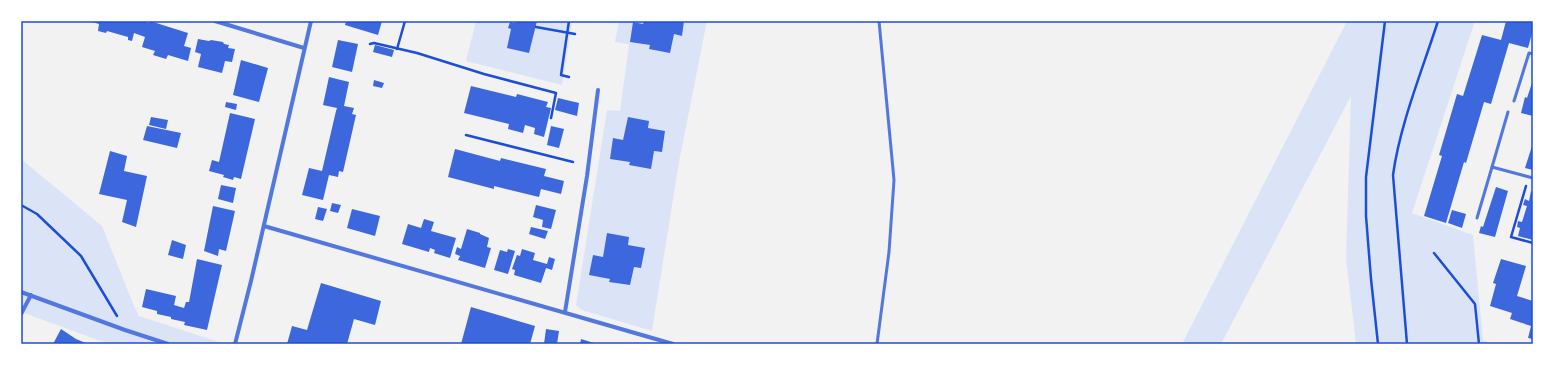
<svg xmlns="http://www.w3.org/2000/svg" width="1554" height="365" viewBox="0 0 1554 365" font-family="Poppins,sans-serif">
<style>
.green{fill:#dbe4f7}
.building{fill:#3d67dc}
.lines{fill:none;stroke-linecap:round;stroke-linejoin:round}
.path{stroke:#1d4ed8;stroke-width:2.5}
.service{stroke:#5277de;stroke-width:3}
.minor{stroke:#5277de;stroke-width:4}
.neatline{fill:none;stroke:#1d4ed8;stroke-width:1.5}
</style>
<rect width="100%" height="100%" fill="#f2f2f2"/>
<!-- green -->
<g class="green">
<polygon points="476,21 572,21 562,85 466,61"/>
<polygon points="619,21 707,21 679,162 652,331 582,310 576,305 607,110 620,111 629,44 615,42"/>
<polygon points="1347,21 1475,21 1412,213 1473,235 1483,340 1495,344 1356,344 1346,259 1351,96 1221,344 1182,344"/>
<polygon points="21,159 102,226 134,306 139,316 225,344 109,344 21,312"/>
</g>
<!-- building -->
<g class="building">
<polygon points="89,21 143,21 149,23 150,21 188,33 184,46 191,48 188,61 168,55 166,59 153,55 155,51 142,47 145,37 134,33 132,41 128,40 128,37 107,31 106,33 98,31 99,24"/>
<polygon points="346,21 382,21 378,35 345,25"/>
<polygon points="515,21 537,21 529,53 507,48 511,29 508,28 510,22 515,23"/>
<polygon points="644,21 684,21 682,36 674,34 670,53 649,49 650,45 630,42 633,22 643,24"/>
<polygon points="1506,21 1533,21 1533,30 1528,48 1509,43 1491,104 1484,102 1466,163 1464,162 1446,223 1424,216 1442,156 1439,155 1457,94 1463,96 1482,35 1501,40"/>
<polygon points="198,39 209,41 211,40 223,42 224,44 229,45 228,48 235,49 232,62 225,61 222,73 198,67 201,54 195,52"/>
<polygon points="338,40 358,44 352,72 332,67"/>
<polygon points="375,45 394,50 392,57 373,52"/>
<polygon points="241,60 268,68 259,102 233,95"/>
<polygon points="329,77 349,82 344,106 354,108 352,114 356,115 343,172 339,171 338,177 329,175 323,200 302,195 309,168 322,171 336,111 337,108 323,105"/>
<polygon points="374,80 384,83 382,88 373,86"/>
<polygon points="1533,80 1533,116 1521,113 1525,97 1527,98"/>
<polygon points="471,86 516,97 517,94 548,102 546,107 551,108 544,137 534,134 535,128 525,125 523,133 508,129 509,124 464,113"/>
<polygon points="558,98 579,103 577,116 555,110"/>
<polygon points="226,102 237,104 236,110 225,107"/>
<polygon points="230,113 255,119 241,179 234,177 233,180 223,177 224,175 209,171 212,160 219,162"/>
<polygon points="151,117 168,120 166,129 149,125"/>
<polygon points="628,117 649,121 648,128 665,131 662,152 654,151 651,169 629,165 630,162 610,159 613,138 623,140"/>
<polygon points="147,126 181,133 177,148 143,140"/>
<polygon points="551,126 564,129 559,148 547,145"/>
<polygon points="1532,146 1533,147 1533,170 1525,168"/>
<polygon points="455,149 500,161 501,158 546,169 544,176 564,181 561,194 541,189 539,197 494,186 494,189 448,177"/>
<polygon points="110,151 127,156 124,171 147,176 136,227 122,222 127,200 99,194"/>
<polygon points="221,185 236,188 233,203 218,199"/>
<polygon points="1496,187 1508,191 1495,237 1479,233 1481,226 1483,227"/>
<polygon points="1531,191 1533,192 1533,240 1518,236 1520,228 1517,227 1518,221 1522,222 1527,206 1523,205 1525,199 1529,201"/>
<polygon points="332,203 341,205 338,213 330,211"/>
<polygon points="536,205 556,210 551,229 542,227 543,220 533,217"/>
<polygon points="213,206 235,211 226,251 219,249 218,256 204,251"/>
<polygon points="318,207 327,209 323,221 315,219"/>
<polygon points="352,209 380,216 375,236 347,228"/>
<polygon points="1452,210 1466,214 1462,228 1448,223"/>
<polygon points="424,219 434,222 431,231 456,238 450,258 434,253 435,250 430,248 429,252 402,244 408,224 421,228"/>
<polygon points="531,227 548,231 545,239 529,234"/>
<polygon points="467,229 480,233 480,234 489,238 487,247 491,248 485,268 458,260 460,256 455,254 457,247 461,249"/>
<polygon points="607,233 629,237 628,245 645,248 641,268 634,267 630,285 609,282 610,279 589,275 593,255 603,257"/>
<polygon points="172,240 186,245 183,259 168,255"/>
<polygon points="508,249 515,251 508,274 494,270 500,250 507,252"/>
<polygon points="522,249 535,253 533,260 547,264 549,257 555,259 552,270 546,268 541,283 514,275 515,270 512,269 517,255 520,256"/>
<polygon points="197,259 222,265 207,330 184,325 185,322 171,319 171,317 157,314 157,311 142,307 146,289 176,296 174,305 184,308 186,302 189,302"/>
<polygon points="1501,259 1526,266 1517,296 1533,301 1533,339 1528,338 1531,326 1510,319 1512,313 1490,306 1496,284 1493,283"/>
<polygon points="321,283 381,301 375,325 354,319 347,344 287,344 292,326 307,330"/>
<polygon points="471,307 535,326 530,344 461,344"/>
<polygon points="61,329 76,339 88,344 53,344"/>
<polygon points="546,329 559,331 557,344 544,344"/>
<polygon points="581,339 594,343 594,344 580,344"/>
</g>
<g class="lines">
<!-- path -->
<g class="path">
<polyline points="536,27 575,34"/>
<polyline points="370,44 374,43 417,53 484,74 556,93 551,118"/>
<polyline points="397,49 405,21"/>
<polyline points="569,77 561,75 569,21"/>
<polyline points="466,135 573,162"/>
<polyline points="1526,186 1511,237 1533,243"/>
<polyline points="21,205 37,214 81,256 117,316"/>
<polyline points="1434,253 1475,304 1479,344"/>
<polyline points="1378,344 1371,279 1366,216 1366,177 1385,21"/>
<path d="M1407 344 1393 175C1400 124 1422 71 1438 21"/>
</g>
<!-- service -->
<g class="service">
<polyline points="1514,101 1529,53 1533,54"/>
<polyline points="1508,112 1492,167 1533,178"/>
<polyline points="1477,218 1492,167"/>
<polyline points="877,344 889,252 894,180 879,21"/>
</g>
<!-- minor -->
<g class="minor">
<polyline points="215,21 304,48"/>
<polyline points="264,226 673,344"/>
<polyline points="21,292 125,330 168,344"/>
<polyline points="565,312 587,176 598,90"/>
<polyline points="21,314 31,295"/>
<polyline points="235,344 251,281 311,21"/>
</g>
</g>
<!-- border -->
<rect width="1554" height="365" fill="none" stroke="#ffffff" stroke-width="44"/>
<rect x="22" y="22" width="1510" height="321" class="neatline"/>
</svg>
